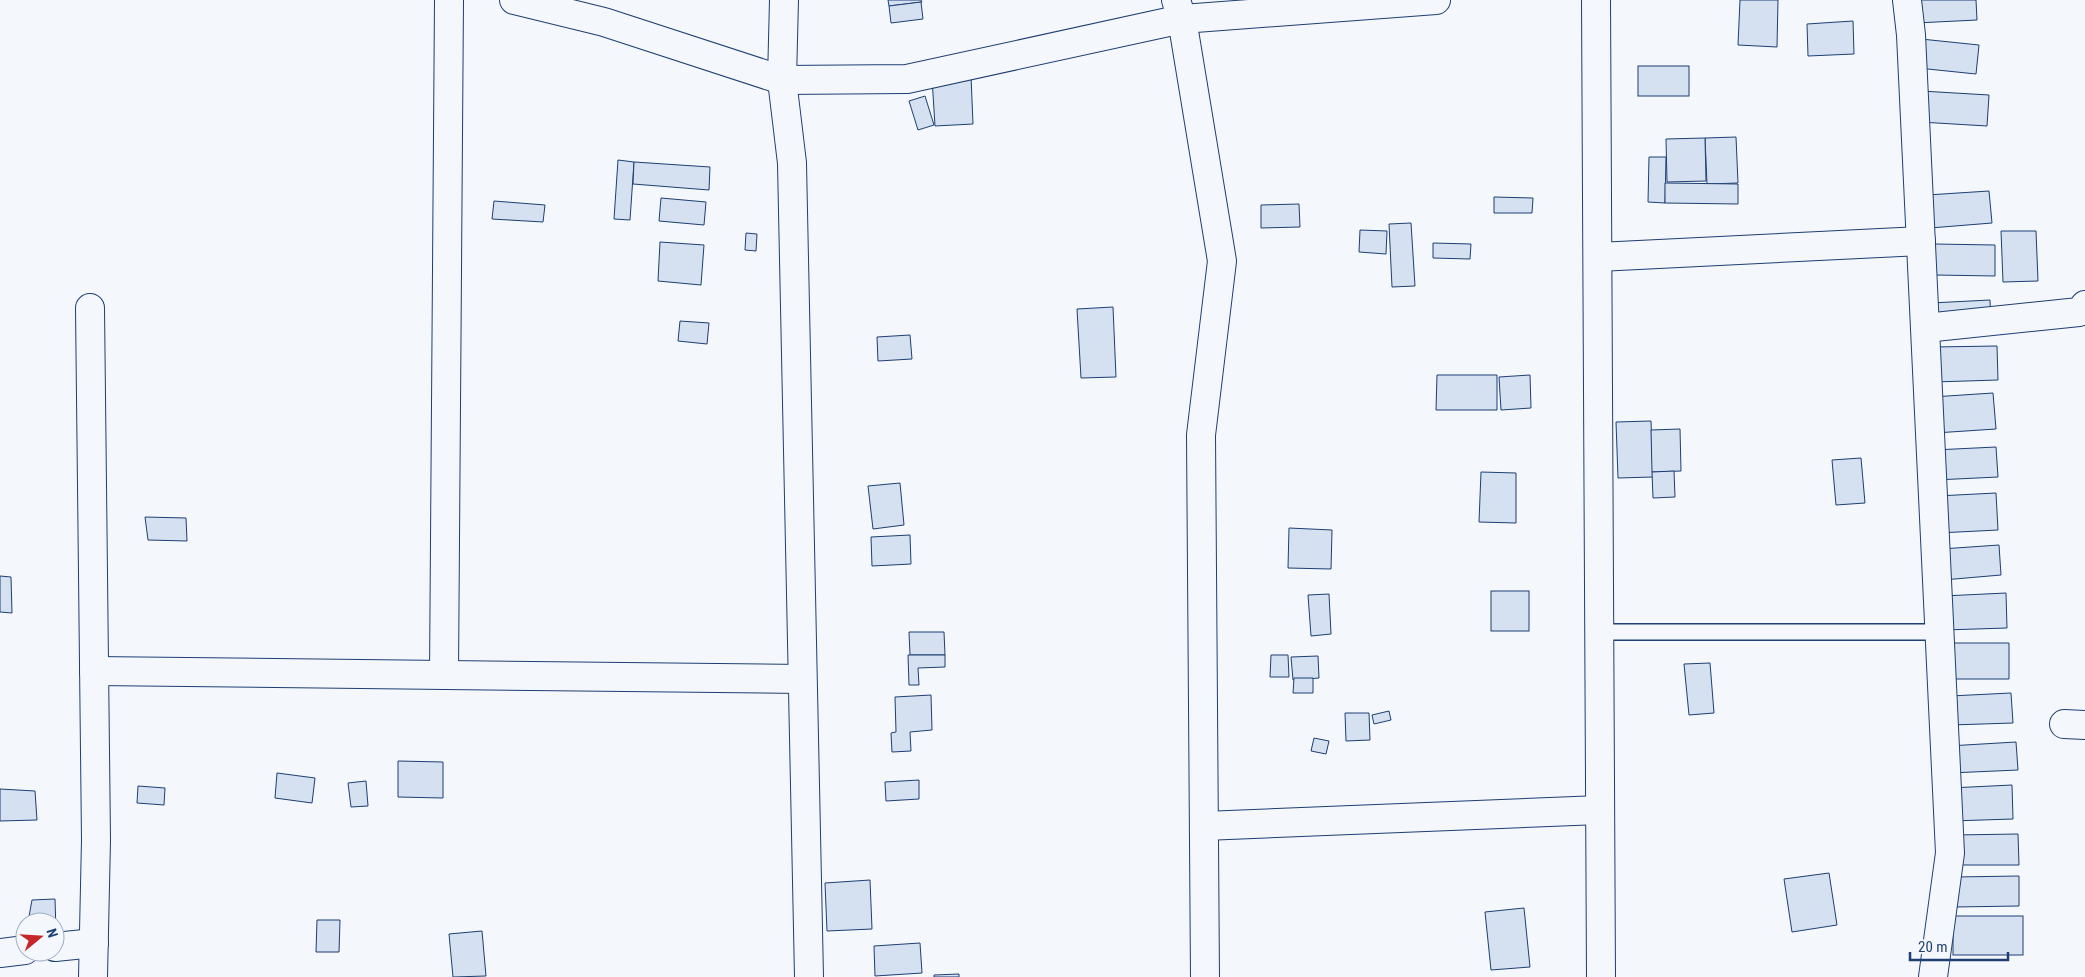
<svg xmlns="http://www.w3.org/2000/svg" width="2085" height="977" viewBox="0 0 2085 977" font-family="'Roboto Condensed',sans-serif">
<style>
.building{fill:#d5e0f0;stroke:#1d3f73}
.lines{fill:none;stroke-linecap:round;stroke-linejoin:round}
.lane-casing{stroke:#1d3f73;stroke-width:18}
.street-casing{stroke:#1d3f73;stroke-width:30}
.lane{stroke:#f4f7fb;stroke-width:15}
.street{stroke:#f4f7fb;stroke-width:28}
</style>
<rect width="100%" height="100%" fill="#f4f7fb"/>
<!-- building -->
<g class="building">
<polygon points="888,0 921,0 922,2 889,6"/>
<polygon points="1740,0 1778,0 1777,47 1738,45"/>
<polygon points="1915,0 1976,0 1977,20 1916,23"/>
<polygon points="921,2 923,19 891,23 889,6"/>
<polygon points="1853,21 1854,54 1808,56 1807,24"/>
<polygon points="1921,39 1979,45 1976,74 1918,68"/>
<rect x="1638" y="66" width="51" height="30"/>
<polygon points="971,76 973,124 935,126 932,78"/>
<polygon points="1921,91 1989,95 1987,126 1920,122"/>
<polygon points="925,96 934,125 918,130 909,101"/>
<polygon points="1736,137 1738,183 1707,184 1705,138"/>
<polygon points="1705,138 1706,181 1667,182 1666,139"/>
<polygon points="1649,157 1666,157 1665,203 1648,202"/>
<polygon points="618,160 634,162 630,220 614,219"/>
<polygon points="634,162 710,167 709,190 633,184"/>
<polygon points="1665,183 1738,184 1738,204 1665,203"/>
<polygon points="1989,191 1992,223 1930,228 1927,195"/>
<polygon points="1494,197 1533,198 1532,213 1494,213"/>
<polygon points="661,198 706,202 704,225 659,221"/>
<polygon points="494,201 545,205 543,222 492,219"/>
<polygon points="1299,204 1300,227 1261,228 1261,205"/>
<polygon points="1411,223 1415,286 1392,287 1389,224"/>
<polygon points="1360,230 1387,231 1386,254 1359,252"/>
<polygon points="2001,231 2036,231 2038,281 2003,282"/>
<polygon points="746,233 757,234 756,251 745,250"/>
<polygon points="660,242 704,245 701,285 658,281"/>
<polygon points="1433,243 1471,244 1470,259 1433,258"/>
<polygon points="1935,244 1995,245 1995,276 1935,275"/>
<polygon points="1990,300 1991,327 1933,331 1931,303"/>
<polygon points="1113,307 1116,377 1081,378 1077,309"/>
<polygon points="680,321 709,323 707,344 678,341"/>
<polygon points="910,335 912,359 878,361 877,337"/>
<polygon points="1997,346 1998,380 1934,382 1933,347"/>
<polygon points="1437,375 1497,375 1497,410 1436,410"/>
<polygon points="1530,375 1531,408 1501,410 1499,377"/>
<polygon points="1993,393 1996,429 1935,433 1932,397"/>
<polygon points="1651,421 1653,477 1618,478 1616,422"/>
<polygon points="1680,429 1681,471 1652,472 1651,430"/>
<polygon points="1996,447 1998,477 1935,480 1934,450"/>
<polygon points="1861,458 1865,503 1836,505 1832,460"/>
<polygon points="1674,471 1675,497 1653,498 1652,472"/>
<polygon points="1481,472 1516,473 1516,523 1479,522"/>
<polygon points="900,483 904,525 873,529 868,486"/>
<polygon points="1996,493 1998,530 1938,533 1937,496"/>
<polygon points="145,517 186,518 187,541 148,540"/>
<polygon points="1289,528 1332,530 1331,569 1288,568"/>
<polygon points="910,535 911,564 872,566 871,537"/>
<polygon points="1999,545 2001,575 1943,580 1941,549"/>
<polygon points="0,576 11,577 12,613 0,612"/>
<rect x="1491" y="591" width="38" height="40"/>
<polygon points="2006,593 2007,628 1944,630 1943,596"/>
<polygon points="1329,594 1331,634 1311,636 1308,595"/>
<polygon points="909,632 944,632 945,655 910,655"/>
<polygon points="1950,643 2009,643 2009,679 1949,679"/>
<polygon points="908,655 945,655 945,667 918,668 919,685 909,685"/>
<polygon points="1271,655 1288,655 1289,677 1270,677"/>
<polygon points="1318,656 1319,678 1293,680 1291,657"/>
<polygon points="1710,663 1714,713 1689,715 1684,664"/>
<polygon points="1294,678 1313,678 1313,693 1293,693"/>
<polygon points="2011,693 2013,723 1951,725 1950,696"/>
<polygon points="931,695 932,730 910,732 911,751 892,752 891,733 896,732 895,697"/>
<polygon points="1389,711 1391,720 1374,724 1372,715"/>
<polygon points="1345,713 1369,713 1370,740 1346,741"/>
<polygon points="1314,738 1329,741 1326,754 1311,751"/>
<polygon points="2016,742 2018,770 1950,773 1948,746"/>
<polygon points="398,761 443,762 443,798 398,797"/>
<polygon points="277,773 315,778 312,803 275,798"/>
<polygon points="919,780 919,799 886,801 885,782"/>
<polygon points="366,781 368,806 351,807 348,783"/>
<polygon points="2012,785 2013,819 1951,821 1950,788"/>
<polygon points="138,786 165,788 164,805 137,803"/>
<polygon points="0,789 35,791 37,820 0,821"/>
<polygon points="2018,834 2019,865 1953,865 1953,835"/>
<polygon points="1829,873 1837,925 1792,932 1784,879"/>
<polygon points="2019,876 2019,906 1954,907 1954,877"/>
<polygon points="870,880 872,929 827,931 825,883"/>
<polygon points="55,899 56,931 55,922 28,922 32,900"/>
<polygon points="1524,908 1530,967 1491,970 1485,912"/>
<rect x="1953" y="916" width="70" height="39"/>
<polygon points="317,920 340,920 339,952 316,952"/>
<polygon points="482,931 486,976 453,977 449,934"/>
<polygon points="920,943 922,973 875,976 874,946"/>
<polygon points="959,974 959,977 934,977 934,975"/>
</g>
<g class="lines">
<!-- lane casing -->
<g class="lane-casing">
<polyline id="lane" points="1599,632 1940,632"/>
</g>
<!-- street casing -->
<g class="street-casing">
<g id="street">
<polyline points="514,0 604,22 782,80 907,79 1182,19 1436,0"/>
<polyline points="784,0 782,80 792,163 809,977"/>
<polyline points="1176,0 1182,19 1222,261 1201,435 1205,977"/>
<polyline points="1596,0 1601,977"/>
<polyline points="1907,0 1911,35 1950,853 1933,977"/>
<polyline points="1598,257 1921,241"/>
<polyline points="90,308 96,840 93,977"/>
<polyline points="1925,328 2079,312 2085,305"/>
<polyline points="94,671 802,679"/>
<polyline points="444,675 449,0"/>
<polyline points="2064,724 2085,725"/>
<polyline points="1204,826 1600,810"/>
<polyline points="55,947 94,943"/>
<polyline points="0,953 25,950"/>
</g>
</g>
<!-- lane -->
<use href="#lane" class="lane"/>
<!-- street -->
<use href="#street" class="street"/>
</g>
<!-- north arrow -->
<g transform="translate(40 937) rotate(72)"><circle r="24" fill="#f4f7fb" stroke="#9eadc5"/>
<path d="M0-4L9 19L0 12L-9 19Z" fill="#c62828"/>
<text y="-8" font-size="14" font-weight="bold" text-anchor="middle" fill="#1d3f73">N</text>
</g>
<!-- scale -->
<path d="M1910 952v8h98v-8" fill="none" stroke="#1d3f73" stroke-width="2.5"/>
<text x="1918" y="952" font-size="15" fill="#1d3f73" stroke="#f4f7fb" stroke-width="4" paint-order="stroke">20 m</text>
</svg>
